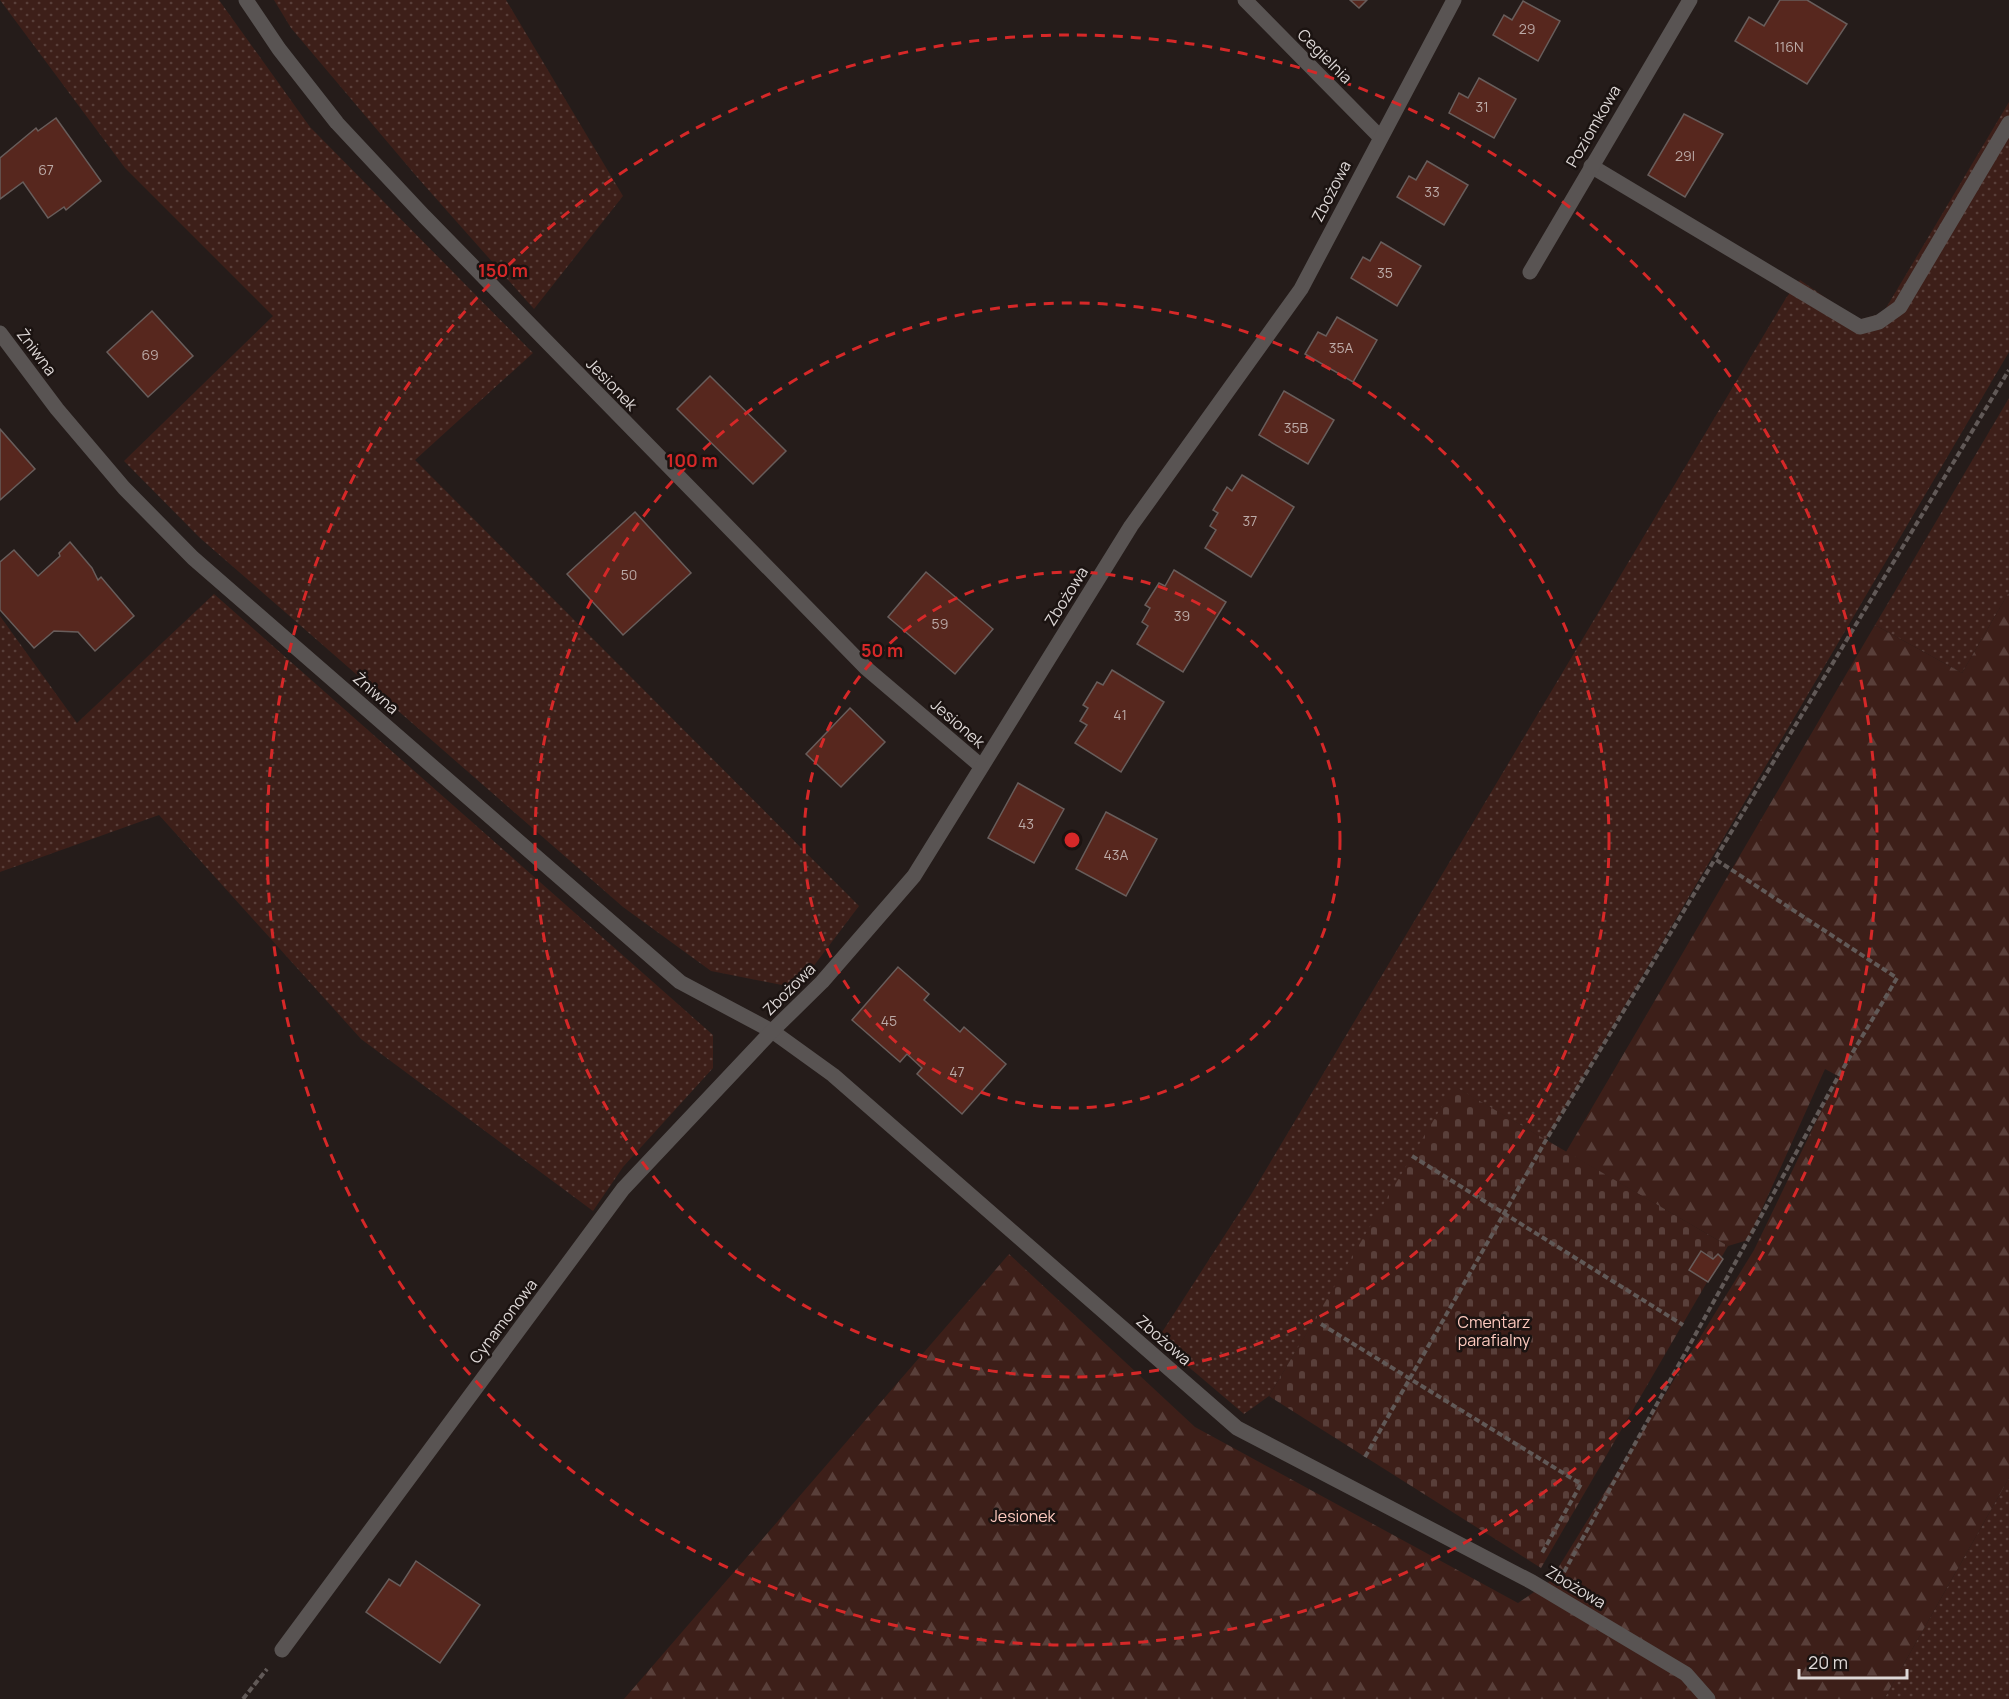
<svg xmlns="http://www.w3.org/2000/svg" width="2009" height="1699" viewBox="0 0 2009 1699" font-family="Manrope,sans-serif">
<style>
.grass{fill:url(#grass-dots)}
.forest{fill:url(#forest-firs)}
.cemetery{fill:url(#cemetery-stones)}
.building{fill:#57271e;stroke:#685d5b;stroke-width:1.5}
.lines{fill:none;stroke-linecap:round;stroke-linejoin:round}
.path{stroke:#615957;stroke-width:4;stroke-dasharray:6 3;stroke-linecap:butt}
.lane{stroke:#595453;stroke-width:15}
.street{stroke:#595453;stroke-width:15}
.ring{fill:none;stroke:#d62828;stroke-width:3;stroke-dasharray:10 8}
.labels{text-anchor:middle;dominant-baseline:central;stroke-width:5;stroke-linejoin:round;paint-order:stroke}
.number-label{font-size:14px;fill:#bcaba8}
.street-label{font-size:16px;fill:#ddd7d6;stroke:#1b1311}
.park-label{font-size:16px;fill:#fecabf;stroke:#1b1311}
.centre{fill:#d62828;stroke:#1b1311;stroke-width:3}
.ring-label{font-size:18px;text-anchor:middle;font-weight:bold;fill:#d62828;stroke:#1b1311;stroke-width:5;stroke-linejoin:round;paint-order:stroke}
</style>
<defs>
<pattern id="grass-dots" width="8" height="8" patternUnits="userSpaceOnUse" patternTransform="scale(1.5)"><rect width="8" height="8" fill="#3d1f19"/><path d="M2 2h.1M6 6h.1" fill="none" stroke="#593f3a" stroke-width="1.8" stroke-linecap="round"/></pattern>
<pattern id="forest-firs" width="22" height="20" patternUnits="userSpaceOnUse" patternTransform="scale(1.5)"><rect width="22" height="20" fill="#3d1f19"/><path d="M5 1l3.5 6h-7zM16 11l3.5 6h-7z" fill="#593f3a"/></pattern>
<pattern id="cemetery-stones" width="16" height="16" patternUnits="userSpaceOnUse" patternTransform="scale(1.5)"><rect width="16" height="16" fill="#3d1f19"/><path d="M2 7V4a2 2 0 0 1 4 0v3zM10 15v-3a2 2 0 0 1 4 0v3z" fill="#593f3a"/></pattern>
</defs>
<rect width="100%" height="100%" fill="#251c1a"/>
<!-- grass -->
<g class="grass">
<polygon points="0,0 219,0 310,127 533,353 415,460 859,906 797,988 711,971 623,907 200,538 124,461 273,316 125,168"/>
<polygon points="274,0 506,0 623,196 534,309 417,177 291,28"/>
<polygon points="2009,102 2009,352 1546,1140 1455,1087 1269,1396 1244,1414 1157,1340 1252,1193 1786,298 1800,280 1858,320 1883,313"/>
<polygon points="2009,398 2009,592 1962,673 1875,625"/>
<polygon points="214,594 713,1035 713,1068 623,1167 593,1211 361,1039 159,815 0,872 0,616 77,723"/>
<polygon points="2009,1478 2009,1699 1884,1699"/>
</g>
<!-- forest -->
<polygon class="forest" points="2009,592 2009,1478 1884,1699 624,1699 1009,1254 1195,1427 1518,1603 1550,1581 1754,1250 1838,1076 1825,1069 1748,1240 1728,1246 1566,1152 1875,625 1962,673"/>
<!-- cemetery -->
<polygon class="cemetery" points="1454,1086 1728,1246 1541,1568 1269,1396"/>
<!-- building -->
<g class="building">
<polygon points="1350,0 1367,0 1359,8"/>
<polygon points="1780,0 1807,0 1847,24 1807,84 1735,41 1749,17 1764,26"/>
<polygon points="1523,1 1560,21 1538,61 1493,35 1504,15 1512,20"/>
<polygon points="1479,78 1516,99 1494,138 1449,113 1459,93 1468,98"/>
<polygon points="1684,114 1723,134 1685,197 1648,175"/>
<polygon points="56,118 101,181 66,210 64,207 48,218 23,182 0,199 0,158 36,128 38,131"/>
<polygon points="1427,161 1468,185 1444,225 1397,197 1409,176 1416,180"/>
<polygon points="1381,242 1421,266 1397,306 1351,278 1363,257 1370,261"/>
<polygon points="152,311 193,356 148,397 107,352"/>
<polygon points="1337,317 1377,340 1353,382 1305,354 1318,332 1326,336"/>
<polygon points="710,376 786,451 753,484 677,409"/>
<polygon points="1284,391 1334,420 1308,464 1259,435"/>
<polygon points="0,429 35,469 0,500"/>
<polygon points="1242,475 1294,507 1251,577 1205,548 1216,530 1210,526 1218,513 1213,510 1227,487 1232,491"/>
<polygon points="635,512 691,573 623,635 567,574"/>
<polygon points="70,542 92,568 98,580 101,577 134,616 95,651 78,632 54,631 34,648 0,610 0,562 14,550 38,576 60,556 59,553"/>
<polygon points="1174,570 1226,602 1183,672 1137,644 1148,626 1142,622 1150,608 1145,605 1159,583 1165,586"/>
<polygon points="926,572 993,629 955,674 888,617"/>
<polygon points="1112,670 1164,702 1121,772 1075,743 1087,725 1080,721 1088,708 1083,705 1097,682 1103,685"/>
<polygon points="850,708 885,742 841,787 806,754"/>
<polygon points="1018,783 1064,809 1034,863 988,838"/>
<polygon points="1106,812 1157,839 1126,896 1076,869"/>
<polygon points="898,967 929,994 924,1000 960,1032 964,1027 1006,1064 962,1114 917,1074 922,1068 907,1054 900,1062 852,1020"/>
<polygon points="1701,1251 1713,1259 1718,1254 1723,1259 1708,1282 1689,1270"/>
<polygon points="416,1561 480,1605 440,1663 366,1612 389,1579 400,1586"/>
</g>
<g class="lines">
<!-- path -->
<g class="path">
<polyline points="1412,1156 1683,1325"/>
<polyline points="1321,1324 1581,1484 1542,1553"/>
<polyline points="1365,1457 1546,1140 1715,859"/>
<polyline points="1564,1572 1838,1077 1897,978 1715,859 2009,370"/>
<polyline points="243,1699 267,1669"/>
</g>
<!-- lane -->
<polyline class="lane" points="1591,166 1860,327 1879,322 1900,307 2009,123"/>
<!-- street -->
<g class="street">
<polyline points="246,0 279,49 337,123 424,216 866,668 981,766"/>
<polyline points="1245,0 1379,136"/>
<polyline points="1530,272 1690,0"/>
<polyline points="0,333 57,409 124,488 193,558 680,982 772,1031 833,1075 1237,1428 1532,1582 1686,1674 1708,1699"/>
<polyline points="282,1650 623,1189 772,1031 822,982 914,876 1131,526 1301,289 1454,0"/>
</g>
</g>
<!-- distance rings -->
<g class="ring">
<circle cx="1072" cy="840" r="268"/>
<circle cx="1072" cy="840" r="537"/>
<circle cx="1072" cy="840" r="805"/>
</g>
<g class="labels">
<!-- number labels -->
<g class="number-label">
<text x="1527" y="28">29</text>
<text x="1789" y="46">116N</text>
<text x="1482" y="106">31</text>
<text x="1685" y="155">29I</text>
<text x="46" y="169">67</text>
<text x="1432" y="191">33</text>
<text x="1385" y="272">35</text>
<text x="1341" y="347">35A</text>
<text x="150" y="354">69</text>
<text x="1296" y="427">35B</text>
<text x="1250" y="520">37</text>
<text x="629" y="574">50</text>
<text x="1182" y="615">39</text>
<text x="940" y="623">59</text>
<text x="1120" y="714">41</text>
<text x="1026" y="823">43</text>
<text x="1116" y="854">43A</text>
<text x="889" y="1020">45</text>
<text x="957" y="1071">47</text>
</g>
<!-- street labels -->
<g class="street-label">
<text transform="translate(1325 56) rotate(45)">Cegielnia</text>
<text transform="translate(1593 126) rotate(-60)">Poziomkowa</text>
<text transform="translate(1331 191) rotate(-63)">Zbożowa</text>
<text transform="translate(37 352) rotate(53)">Żniwna</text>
<text transform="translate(612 384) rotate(46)">Jesionek</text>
<text transform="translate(1066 596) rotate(-58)">Zbożowa</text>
<text transform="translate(376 693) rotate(41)">Żniwna</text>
<text transform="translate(958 723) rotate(41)">Jesionek</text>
<text transform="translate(789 989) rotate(-45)">Zbożowa</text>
<text transform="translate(503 1321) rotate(-53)">Cynamonowa</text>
<text transform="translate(1164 1340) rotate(41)">Zbożowa</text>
<text transform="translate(1576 1587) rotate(31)">Zbożowa</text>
</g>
<!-- park labels -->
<g class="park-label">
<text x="1494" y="1322">Cmentarz<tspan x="1494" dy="18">parafialny</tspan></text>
<text x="1023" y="1516">Jesionek</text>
</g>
</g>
<circle cx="1072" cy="840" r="9" class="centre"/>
<g class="ring-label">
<text x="503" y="277">150 m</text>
<text x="692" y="467">100 m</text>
<text x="882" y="657">50 m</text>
</g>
<!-- scale -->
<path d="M1799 1669v9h108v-9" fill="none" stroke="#ddd7d6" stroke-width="3"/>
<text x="1808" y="1669" font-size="18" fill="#ddd7d6" stroke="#1b1311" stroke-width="4.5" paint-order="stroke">20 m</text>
</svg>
